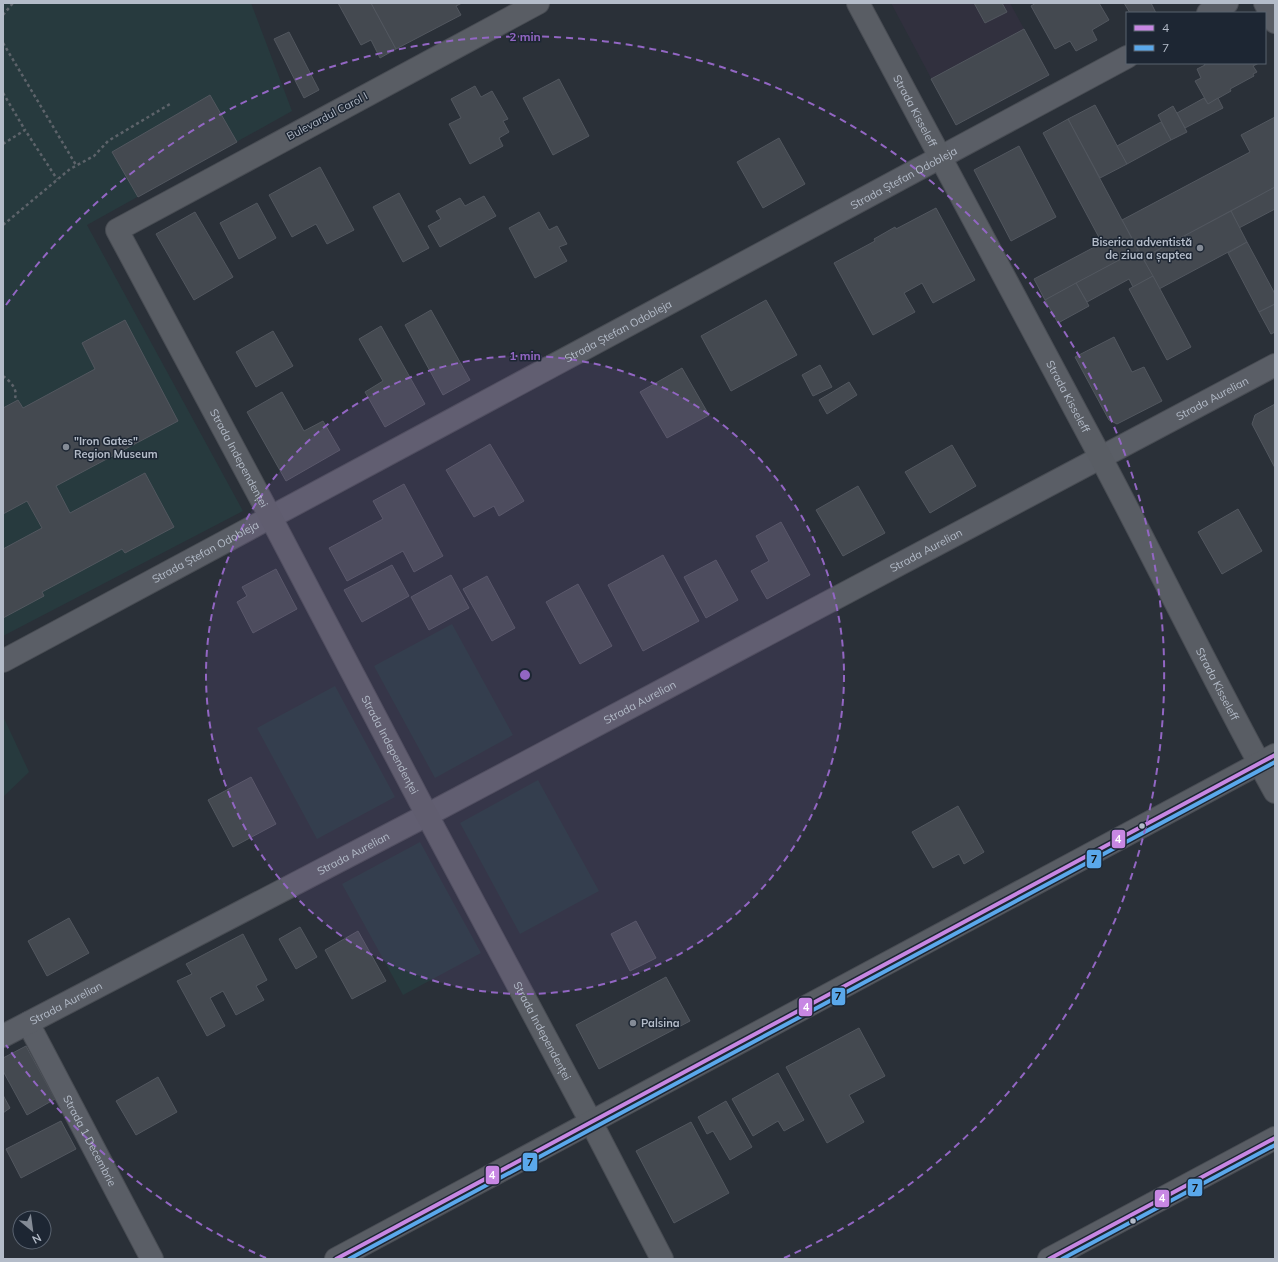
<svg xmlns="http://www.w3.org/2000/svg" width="1278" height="1262" viewBox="0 0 1278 1262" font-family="Mulish,sans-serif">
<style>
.medical{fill:#31303e}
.green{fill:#273a3e}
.building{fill:#444950;stroke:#52575f}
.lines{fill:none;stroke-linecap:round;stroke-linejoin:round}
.street-casing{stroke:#484c53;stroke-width:24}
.secondary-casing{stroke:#484c53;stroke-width:24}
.path{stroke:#5d636a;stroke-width:2.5;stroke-dasharray:3 3;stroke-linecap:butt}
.street{stroke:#5a5e66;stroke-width:22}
.secondary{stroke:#595d64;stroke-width:22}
.bus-1-casing{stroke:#1d2633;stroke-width:7}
.bus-2-casing{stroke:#1d2633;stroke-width:7}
.bus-1{stroke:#c787e3;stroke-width:4}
.bus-2{stroke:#5aa8eb;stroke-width:4}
.ring{fill:none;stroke:#9266c3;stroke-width:2;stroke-dasharray:7 5}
.poi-dot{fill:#848b96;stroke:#1d2633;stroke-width:1.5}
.bus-dot{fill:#b4bcc9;stroke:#1d2633;stroke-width:1.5}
.labels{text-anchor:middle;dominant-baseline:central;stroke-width:3;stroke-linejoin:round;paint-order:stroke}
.street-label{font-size:11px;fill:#b4bcc9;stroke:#1d2633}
.poi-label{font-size:11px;font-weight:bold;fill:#b4bcc9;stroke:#1d2633;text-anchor:start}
.centre{fill:#9266c3;stroke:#1d2633;stroke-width:2}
.ring-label{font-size:12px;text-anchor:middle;font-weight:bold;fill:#9266c3;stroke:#1d2633;stroke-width:3;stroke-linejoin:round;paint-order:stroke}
.line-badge{stroke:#1d2633;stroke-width:1.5}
.badge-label{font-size:11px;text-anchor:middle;font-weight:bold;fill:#fff}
.pale-badge-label{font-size:11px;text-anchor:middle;font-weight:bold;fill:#111}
</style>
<rect width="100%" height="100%" fill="#2a3038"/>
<!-- medical -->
<polygon class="medical" points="891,3 1010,3 1049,75 956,125"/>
<!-- green -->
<g class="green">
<polygon points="3,3 251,3 292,111 87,225 243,511 3,636"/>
<polygon points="452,624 513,735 435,778 374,666"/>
<polygon points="335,686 395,797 317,839 257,728"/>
<polygon points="3,716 29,772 3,797"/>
<polygon points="538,780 599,891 520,934 460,823"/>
<polygon points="420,842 481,953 403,995 342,884"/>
</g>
<!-- building -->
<g class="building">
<polygon points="338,3 371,3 396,49 380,58 371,40 361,45"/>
<polygon points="371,3 462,3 456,6 461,15 396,49"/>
<polygon points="974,3 1002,3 1007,12 985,23"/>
<polygon points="1036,3 1099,3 1109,20 1092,30 1097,40 1076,51 1070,41 1055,49 1031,6"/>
<polygon points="1124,3 1151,3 1156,13 1130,13"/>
<polygon points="1024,29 1049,75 956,125 931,79"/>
<polygon points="289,32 319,90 304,98 274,39"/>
<polygon points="1204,63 1259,63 1253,66 1257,72 1253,74 1254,76 1230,89 1231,91 1208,104 1195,81 1201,78 1197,69 1205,65"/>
<polygon points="559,79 589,136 553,155 523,98"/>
<polygon points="475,86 481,97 492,91 508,119 503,121 509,132 499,138 503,146 470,164 449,124 461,118 451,99"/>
<polygon points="210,95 237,142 138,197 112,152"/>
<polygon points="1204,98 1208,104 1218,98 1223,108 1185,128 1177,113"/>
<polygon points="1095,105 1127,164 1100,178 1068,119"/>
<polygon points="1173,106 1187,132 1171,140 1158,115"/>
<polygon points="1275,117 1275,187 1143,258 1122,220 1250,152 1241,135"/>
<polygon points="1068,119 1138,250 1045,300 1034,279 1102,243 1043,133"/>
<polygon points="1161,122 1171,140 1127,164 1117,146"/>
<polygon points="779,138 805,184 763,208 737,162"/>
<polygon points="1019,146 1056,217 1011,241 974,170"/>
<polygon points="320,167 354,230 327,244 316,224 292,237 269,195"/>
<polygon points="1275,187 1275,209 1239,228 1231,211"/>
<polygon points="399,193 429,248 403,262 373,207"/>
<polygon points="484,196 496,216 440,247 428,226 441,219 436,211 460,198 465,206"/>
<polygon points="257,203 276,238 239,259 220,223"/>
<polygon points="936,208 975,280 933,303 922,283 904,293 915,312 873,335 834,263 875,241 874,239 895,227 896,229"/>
<polygon points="1231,211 1247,242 1159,289 1143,258"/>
<polygon points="195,212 233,277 194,300 156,234"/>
<polygon points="539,212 549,230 557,226 567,244 559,247 567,261 535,278 509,228"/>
<polygon points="1247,242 1275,294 1275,304 1259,312 1228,253"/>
<polygon points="1138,250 1153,276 1133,287 1129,279 1087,302 1076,283"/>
<polygon points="1153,276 1191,347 1167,360 1129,289"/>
<polygon points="1076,283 1089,306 1058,323 1045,300"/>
<polygon points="766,300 797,355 731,391 701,336"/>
<polygon points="1275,304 1275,332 1271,334 1259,312"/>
<polygon points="431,310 470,380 443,395 405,325"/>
<polygon points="125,320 178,421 56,486 70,513 145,473 174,527 125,553 122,549 42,592 44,596 3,618 3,549 42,528 27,501 3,514 3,408 18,400 23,408 95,369 82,343"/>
<polygon points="381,326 425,404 385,427 365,392 383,381 359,339"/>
<polygon points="273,331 293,366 256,387 236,352"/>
<polygon points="1114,337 1132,372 1144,367 1162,401 1117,424 1109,420 1075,357"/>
<polygon points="820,365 832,387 813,396 802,375"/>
<polygon points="682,368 709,415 667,438 640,392"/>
<polygon points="849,382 857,395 827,414 819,400"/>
<polygon points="282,392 304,431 323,421 340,450 286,481 247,412"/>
<polygon points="1275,404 1275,468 1252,424 1255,415"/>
<polygon points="490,444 524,501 499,516 494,506 474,517 446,470"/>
<polygon points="952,445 976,486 930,513 905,472"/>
<polygon points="404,484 443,556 414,572 403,551 347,581 329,548 383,519 373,501"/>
<polygon points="858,486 885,533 843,556 816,510"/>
<polygon points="1238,509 1262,551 1222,574 1198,532"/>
<polygon points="781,522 810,575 767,599 751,571 769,561 756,536"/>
<polygon points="663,555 699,621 643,651 608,585"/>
<polygon points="716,560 738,600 706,618 684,577"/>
<polygon points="392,565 409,596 362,622 344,590"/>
<polygon points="276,569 297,609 253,633 237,602 247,596 242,587"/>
<polygon points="451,575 469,608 429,630 411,597"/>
<polygon points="487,576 515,628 492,641 463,589"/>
<polygon points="578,584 612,646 580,664 546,602"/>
<polygon points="251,777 276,824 233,847 208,800"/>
<polygon points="958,806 984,852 964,864 959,854 933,868 912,832"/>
<polygon points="69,918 89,953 47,976 28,941"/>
<polygon points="636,921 656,958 630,971 611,934"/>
<polygon points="300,927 317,957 296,969 279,939"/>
<polygon points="358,931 386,981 352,999 325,950"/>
<polygon points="243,934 267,980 256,986 264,1000 236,1015 223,991 210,998 225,1026 207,1036 177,981 192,974 186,964"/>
<polygon points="666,977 690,1021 599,1069 576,1025"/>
<polygon points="859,1028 885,1076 849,1095 864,1122 827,1143 786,1067"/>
<polygon points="26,1046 55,1099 27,1115 3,1071 3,1058"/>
<polygon points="778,1073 804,1120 784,1131 778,1121 753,1136 732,1099"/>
<polygon points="158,1077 177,1112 136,1135 116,1101"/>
<polygon points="3,1095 10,1108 3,1113"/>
<polygon points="726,1101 752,1147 730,1160 713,1131 707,1134 698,1117"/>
<polygon points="61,1121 76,1149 21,1178 6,1149"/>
<polygon points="691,1122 729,1193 674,1223 636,1151"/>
</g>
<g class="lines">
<!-- street casing -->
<g class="street-casing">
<g id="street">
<polyline points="1265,3 1275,22"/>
<polyline points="1208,13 1227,3"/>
<path id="s1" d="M3 661C377 458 753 261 1127 57"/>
<path id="s2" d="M28 1023 152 1259"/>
<path id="s3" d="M3 1036 427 815 1275 365"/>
</g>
</g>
<!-- secondary casing -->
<g class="secondary-casing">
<g id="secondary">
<path id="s4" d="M538 3 117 230 270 516 427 815 591 1122 662 1259"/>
<path id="s5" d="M858 3C938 155 1020 306 1101 458 1160 569 1214 682 1275 792"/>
<polyline points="336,1259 1275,755"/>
<polyline points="1049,1259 1275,1138"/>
</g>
</g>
<!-- path -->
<g class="path">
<polyline points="3,15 13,3"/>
<polyline points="3,43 76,165"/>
<polyline points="3,93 25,130"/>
<polyline points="3,144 25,130 57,179"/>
<polyline points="3,225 70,169 94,156 108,141 170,104"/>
<path d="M3 376C10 381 18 389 15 398"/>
</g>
<!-- street -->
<use href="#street" class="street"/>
<!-- secondary -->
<use href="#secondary" class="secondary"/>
<!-- bus-1 casing -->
<g class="bus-1-casing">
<g id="bus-1">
<polyline points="336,1259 1275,755"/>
<polyline points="1049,1259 1275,1138"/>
</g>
</g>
<!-- bus-2 casing -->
<g class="bus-2-casing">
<g id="bus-2">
<polyline points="349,1259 1275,762"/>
<polyline points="1062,1259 1275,1145"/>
</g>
</g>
<!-- bus-1 -->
<use href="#bus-1" class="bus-1"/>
<!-- bus-2 -->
<use href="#bus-2" class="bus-2"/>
</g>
<!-- distance rings -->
<circle cx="525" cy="675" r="319" fill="#9266c3" fill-opacity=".12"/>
<g class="ring">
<circle cx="525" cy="675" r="319"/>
<path d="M266 1258A638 638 0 0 1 6 1045M6 305A638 638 0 1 1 784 1258"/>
</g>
<!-- markers -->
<g class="poi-dot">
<circle cx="1200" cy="248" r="4"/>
<circle cx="66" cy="447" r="4"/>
<circle cx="633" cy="1023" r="4"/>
</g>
<g class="bus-dot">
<circle cx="1142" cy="826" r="3.5"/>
<circle cx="1133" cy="1221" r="3.5"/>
</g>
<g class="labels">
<!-- street labels -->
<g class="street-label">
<text stroke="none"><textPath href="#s5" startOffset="122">Strada Kisseleff</textPath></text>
<text transform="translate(327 116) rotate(-28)">Bulevardul Carol I</text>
<text stroke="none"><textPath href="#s1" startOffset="1022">Strada Ștefan Odobleja</textPath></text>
<text stroke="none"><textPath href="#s1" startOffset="698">Strada Ștefan Odobleja</textPath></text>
<text stroke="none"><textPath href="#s5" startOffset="446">Strada Kisseleff</textPath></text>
<text stroke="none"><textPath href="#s3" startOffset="1367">Strada Aurelian</textPath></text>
<text stroke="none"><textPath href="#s4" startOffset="737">Strada Independenței</textPath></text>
<text stroke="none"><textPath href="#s3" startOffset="1043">Strada Aurelian</textPath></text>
<text stroke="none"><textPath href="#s1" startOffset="230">Strada Ștefan Odobleja</textPath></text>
<text stroke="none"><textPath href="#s5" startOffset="770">Strada Kisseleff</textPath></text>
<text stroke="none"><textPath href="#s3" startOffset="719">Strada Aurelian</textPath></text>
<text stroke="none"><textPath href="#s4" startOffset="1061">Strada Independenței</textPath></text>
<text stroke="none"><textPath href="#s3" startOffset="395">Strada Aurelian</textPath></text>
<text stroke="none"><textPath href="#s3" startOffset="71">Strada Aurelian</textPath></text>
<text stroke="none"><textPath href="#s4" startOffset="1385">Strada Independenței</textPath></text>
<text stroke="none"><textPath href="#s2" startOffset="133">Strada 1 Decembrie</textPath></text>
</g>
<!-- poi labels -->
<g class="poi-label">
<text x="1192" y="242" text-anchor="end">Biserica adventistă<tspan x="1192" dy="13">de ziua a șaptea</tspan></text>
<text x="74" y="441">"Iron Gates"<tspan x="74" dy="13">Region Museum</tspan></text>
<text x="641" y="1023">Palsina</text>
</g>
</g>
<circle cx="525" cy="675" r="6" class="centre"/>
<g class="ring-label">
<text x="525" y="41">2 min</text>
<text x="525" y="360">1 min</text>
</g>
<g class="line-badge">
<rect x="1111" y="829" width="15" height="20" rx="4" fill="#c787e3"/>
<rect x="1086" y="849" width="16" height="20" rx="4" fill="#5aa8eb"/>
<rect x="831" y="987" width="15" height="19" rx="4" fill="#5aa8eb"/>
<rect x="798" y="997" width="15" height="20" rx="4" fill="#c787e3"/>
<rect x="522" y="1152" width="16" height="20" rx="4" fill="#5aa8eb"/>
<rect x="485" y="1165" width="15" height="20" rx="4" fill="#c787e3"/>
<rect x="1187" y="1178" width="16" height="19" rx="4" fill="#5aa8eb"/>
<rect x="1154" y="1189" width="16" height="19" rx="4" fill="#c787e3"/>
</g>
<g class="badge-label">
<text x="1118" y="843">4</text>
<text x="806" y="1011">4</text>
<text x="492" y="1179">4</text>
<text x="1162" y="1202">4</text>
</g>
<g class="pale-badge-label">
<text x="1094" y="863">7</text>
<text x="838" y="1000">7</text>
<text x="530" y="1166">7</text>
<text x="1195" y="1192">7</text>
</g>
<!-- border -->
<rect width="1278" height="1262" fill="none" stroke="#b4bcc9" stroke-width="8"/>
<!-- legend -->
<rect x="1126" y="12" width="140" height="52" fill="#1d2633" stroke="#59626f"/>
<rect x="1134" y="25" width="20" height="6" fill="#c787e3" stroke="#59626f"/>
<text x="1162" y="32" font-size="12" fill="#b4bcc9">4</text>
<rect x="1134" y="45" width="20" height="6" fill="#5aa8eb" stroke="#59626f"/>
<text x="1162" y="52" font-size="12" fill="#b4bcc9">7</text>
<!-- north arrow -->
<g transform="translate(32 1230) rotate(151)"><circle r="19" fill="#1d2633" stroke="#59626f"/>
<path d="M0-3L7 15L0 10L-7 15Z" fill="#848b96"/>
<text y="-6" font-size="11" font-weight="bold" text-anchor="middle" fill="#b4bcc9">N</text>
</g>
</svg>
